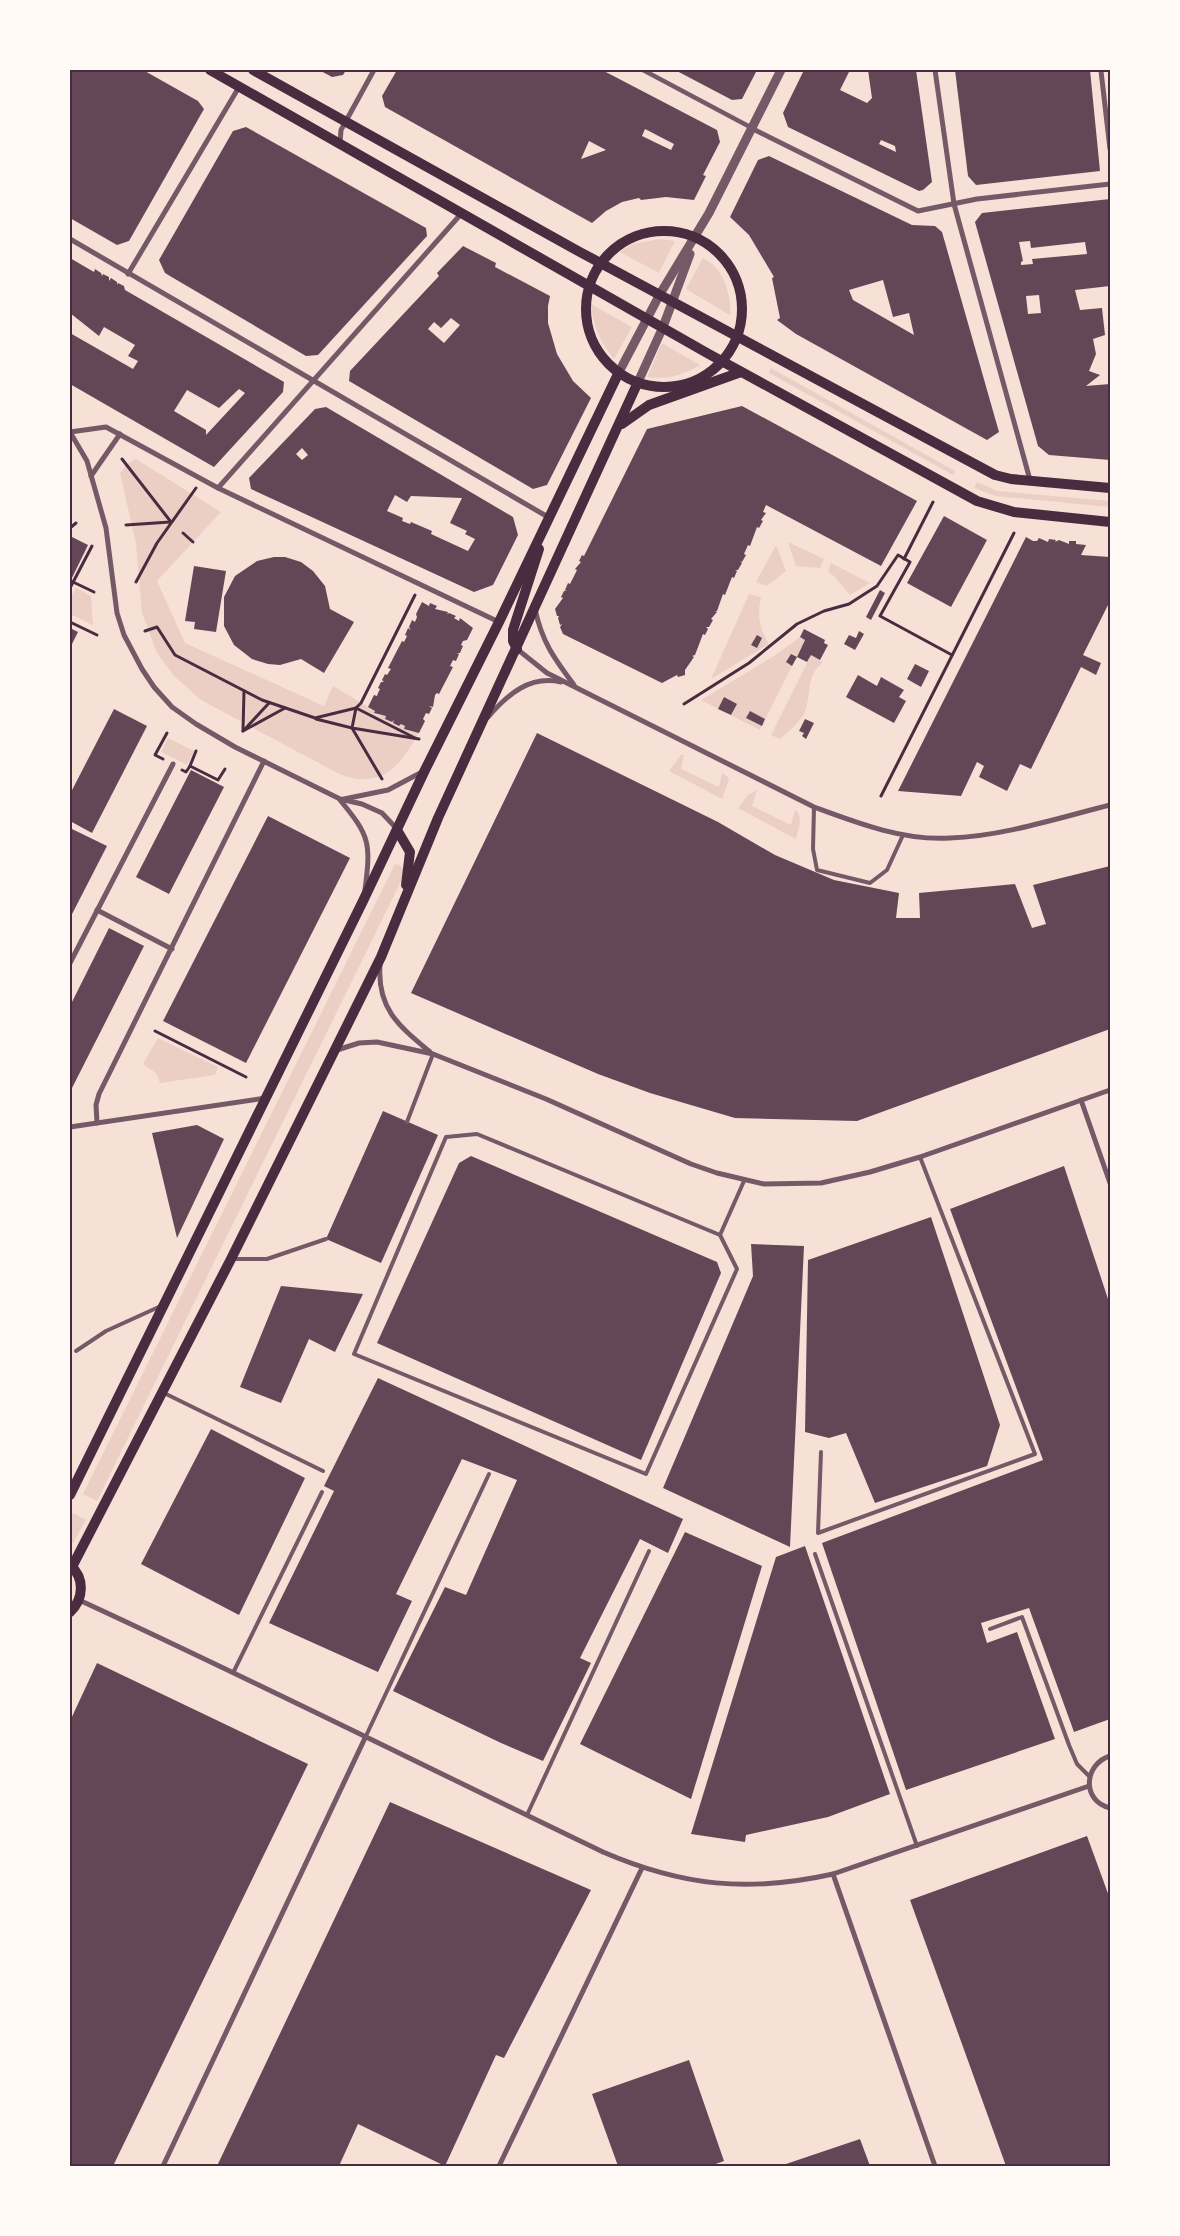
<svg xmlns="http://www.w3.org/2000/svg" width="1180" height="2236" viewBox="0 0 1180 2236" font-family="Arial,sans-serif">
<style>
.green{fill:#ebcfc5}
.building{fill:#644757;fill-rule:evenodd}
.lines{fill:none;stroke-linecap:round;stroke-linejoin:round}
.path{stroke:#4a2c40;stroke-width:3}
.service{stroke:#755966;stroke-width:4}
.pedestrian{stroke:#755966;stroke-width:4.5}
.minor{stroke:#755966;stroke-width:5}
.tertiary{stroke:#755966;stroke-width:9}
.secondary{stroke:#4a2c40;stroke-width:10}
.neatline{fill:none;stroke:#4a2c40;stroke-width:2}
</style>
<rect width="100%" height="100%" fill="#f7e1d7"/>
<!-- green -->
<g class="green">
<polygon points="660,239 675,241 659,273 620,252 632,244"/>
<path d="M703 258C725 269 730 294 731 316L686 289Z"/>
<path d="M591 304 632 327 614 359C600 342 593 326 591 304Z"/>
<path d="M662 343 700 365C683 375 667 380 647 377Z"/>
<polygon points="771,368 955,471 953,475 769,373"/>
<path d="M136 459 221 512 157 581 185 643 324 706 333 686 375 711V714L380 716 382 714 386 716 385 719 391 722 394 720 393 723 399 726 401 724 405 726 404 729 419 733C399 766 384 789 341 775L201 700 174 676 157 653 142 613 136 544 120 473 127 464Z"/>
<polygon points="977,482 997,491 1110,501 1110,507 995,496 974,488"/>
<polygon points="788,542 824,559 820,568 796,566"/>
<polygon points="776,545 786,571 767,586 756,582"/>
<polygon points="831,563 870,583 850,595 834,576 828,572"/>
<polygon points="76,588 91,596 93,625 70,614 70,599"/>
<path d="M749 594 761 597C757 616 759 628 769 644L711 679Z"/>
<polygon points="800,637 805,640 760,730 701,700 774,656"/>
<path d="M811 655 823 662C807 675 811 691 806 709 802 721 789 731 780 739L771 735Z"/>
<polygon points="168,738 194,751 187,765 161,752"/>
<polygon points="681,755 684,755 681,769 719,787 722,773 727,776 729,780 722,799 669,771"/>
<path d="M757 790 752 806 791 825 795 810C804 816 798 830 796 839L738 808 748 795Z"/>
<polygon points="395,864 400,865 403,869 403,877 97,1501 83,1494"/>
<polygon points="158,1038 218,1067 215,1075 160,1083 157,1074 143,1064"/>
<polygon points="73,1513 86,1520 74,1542 70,1544 70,1520"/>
</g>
<!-- building -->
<g class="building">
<polygon points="70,70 143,70 198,101 204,109 129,241 117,245 70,218"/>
<polygon points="319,70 346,70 343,75 332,77"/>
<path d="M397 70H602L717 130 720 142 703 175 706 176 694 200 666 197 641 200 639 198 622 202 606 211 592 223 385 107 382 96ZM645 129 674 144 671 150 642 136ZM589 141 606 150 581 159Z"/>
<polygon points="675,70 757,70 742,99 732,100"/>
<path d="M804 70H850L840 90 867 103 872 98 868 70H916L932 182 923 190 919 191 788 127 783 113ZM881 140 895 146 896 152 879 144Z"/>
<polygon points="955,70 1090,70 1100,171 976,185 968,176"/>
<polygon points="246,127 426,228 427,236 318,355 306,356 175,279 165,273 159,260 233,131"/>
<path d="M769 156 912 225 935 226 942 232 999 432 987 440 796 334 777 320 780 318 772 278 774 277 749 235 730 217 758 160ZM883 280 893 317 909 313 914 335 853 300 849 290Z"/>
<path d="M1110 199V286L1075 290 1080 310 1102 308 1105 335 1093 339 1096 354 1089 371 1100 375 1086 386 1110 384V460L1049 455 1038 446 975 222 982 213ZM1030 241 1031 248 1085 242 1087 254 1032 259 1033 264 1021 265V262L1023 261 1019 242ZM1039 295 1041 313 1028 314 1026 296Z"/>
<path d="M463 246 496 263 495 267 550 296 548 306V323L557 354 573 381 591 398 547 485 533 489 349 381 350 371 439 276 437 273ZM451 318 460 325 444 343 428 329 434 322 441 328Z"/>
<path d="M70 258 94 272 95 269 101 273 102 276 103 274 109 277V281L111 278 117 282V285L118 283 124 286 125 290 284 382 283 392 214 467 70 384V333L133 369 138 361 128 356 135 345 104 327 99 336 70 313ZM239 389 245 393 206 435V430L174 411 187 390 219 408Z"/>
<polygon points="742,406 917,501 881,566 766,505 763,512 766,513 761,520 763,521 759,528 757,527 750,546 748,545 744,554 746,555 742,562 740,561 742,563 738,570 735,570 737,571 734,578 732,577 725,595 723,594 717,611 715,611 717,612 711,619 713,620 709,627 706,627 708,629 705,635 703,634 695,655 692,656 694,657 685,670 685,675 678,677 677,675 662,683 563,634 560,627 562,624 560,625 558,618 559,616 557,616 555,609 563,598 561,597 564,591 567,590 565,590 568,583 570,584 577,570 575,569 581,562 579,561 582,555 584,556 647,429"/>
<path d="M326 407 513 517 518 535 493 585 474 592 251 489 249 478 315 409ZM302 448 308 455 302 460 296 454ZM395 495 407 502 411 496 462 498 450 523 467 531 465 534 475 539 468 551 431 534 432 531 411 522 410 524 402 521 403 518 387 511Z"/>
<polygon points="944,516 987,540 951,607 907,583"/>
<polygon points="70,536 88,545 70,582"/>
<polygon points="1026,537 1033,541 1037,541 1039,538 1048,542 1049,539 1056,540 1055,542 1059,540 1069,544 1069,541 1076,541 1076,544 1086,545 1081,555 1110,557 1110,601 1083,655 1101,663 1096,675 1081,667 1031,769 1020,764 1007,791 979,777 984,766 977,762 961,796 898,791"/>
<polygon points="285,557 301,562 313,571 325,586 330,609 354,622 324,673 301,659 280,665 268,664 252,659 234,645 224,626 224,597 235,576 257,561 274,557"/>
<polygon points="194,566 226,571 216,632 194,629 195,622 185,621"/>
<polygon points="880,590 885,593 871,620 866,617"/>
<polygon points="422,602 429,606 430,603 437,606 435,609 448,612 447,614 449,613 456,616 454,618 459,621 460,618 473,628 467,640 463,641 461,645 463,646 460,653 457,653 459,654 456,661 453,660 450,666 453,667 439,694 437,693 435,695 433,707 429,706 432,708 429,714 426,713 423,719 425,721 419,733 404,729 405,726 401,724 399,726 393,723 394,720 392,722 385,719 386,716 374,713 375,711 368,707 374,695 377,696 378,693 380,689 378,688 381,682 384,682 382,680 385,674 387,675 391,669 388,668 402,641 404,642 407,636 405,635 408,628 411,630 409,627 412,620 415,622 417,617 416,614"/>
<polygon points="70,628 78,632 70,648"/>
<polygon points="804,629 825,640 824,643 828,645 820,660 811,655 807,662 797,657 805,640 800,637"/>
<polygon points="859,631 864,634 855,650 844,644 849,635 856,638"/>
<polygon points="757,635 762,638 757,648 751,645"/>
<polygon points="791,654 797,657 792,666 786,662"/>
<polygon points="915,664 929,671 921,687 907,679"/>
<polygon points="858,675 877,686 881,677 904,690 899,697 906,701 894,723 846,697"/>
<polygon points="724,697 737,704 731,715 718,709"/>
<polygon points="114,709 147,726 92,833 70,821 70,794"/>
<polygon points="750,711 765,719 762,726 746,718"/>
<polygon points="805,719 814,723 806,739 802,736 804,733 799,731"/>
<polygon points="537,733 718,822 775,855 834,880 899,893 896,918 920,918 919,893 1015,884 1032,928 1046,924 1033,885 1110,866 1110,1029 857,1121 735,1118 650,1093 598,1074 411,993"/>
<polygon points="191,770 224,787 169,894 136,877"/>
<polygon points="268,816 350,858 246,1063 163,1021"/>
<polygon points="72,829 107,846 70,918 70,834"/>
<polygon points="109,928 144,946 70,1092 70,1006"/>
<polygon points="383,1111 438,1135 381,1263 326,1239"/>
<polygon points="197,1125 224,1139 177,1238 152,1133"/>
<polygon points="471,1156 717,1262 721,1273 641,1460 377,1343 459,1163"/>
<polygon points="1064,1166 1110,1305 1110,1719 1074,1732 1029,1608 981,1623 987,1643 1017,1632 1055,1739 906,1790 822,1543 1043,1460 950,1209"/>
<polygon points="931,1217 1000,1425 987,1466 875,1503 846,1433 829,1438 805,1432 808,1260"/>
<polygon points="751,1244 804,1246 790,1547 663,1488 753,1276"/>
<polygon points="281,1286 363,1294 335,1352 309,1339 281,1403 240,1387"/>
<polygon points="378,1378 683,1519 668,1553 640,1539 580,1658 591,1663 543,1761 501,1743 393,1691 445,1587 466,1595 517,1480 462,1459 396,1594 412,1601 378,1672 269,1623 334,1491 324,1486"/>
<polygon points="211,1429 305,1478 239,1615 141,1564"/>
<polygon points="685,1532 762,1566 691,1799 580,1744"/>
<polygon points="805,1546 890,1794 828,1817 746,1835 745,1842 691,1834 776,1557"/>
<polygon points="97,1663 308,1764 113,2166 70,2166 70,1721"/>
<polygon points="390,1802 591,1890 504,2058 496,2055 445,2166 358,2124 339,2166 217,2166"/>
<polygon points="1087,1836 1110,1899 1110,2166 1006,2166 910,1900"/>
<polygon points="689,2060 724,2161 710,2166 618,2166 592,2094"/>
<polygon points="860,2139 870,2166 780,2166"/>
</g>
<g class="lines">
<!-- path -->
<g class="path">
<polyline points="122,459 171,522"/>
<polyline points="126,525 170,522"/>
<polyline points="70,528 76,523"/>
<polyline points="183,533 193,542"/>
<polyline points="904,559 933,502"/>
<polyline points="73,582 94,592"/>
<polyline points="136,582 157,543 196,488"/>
<polyline points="70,588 92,546"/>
<polyline points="70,622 97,635"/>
<polyline points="145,631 157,627 175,655 262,700 315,718 356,708 352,728 419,739"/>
<polyline points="684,704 749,663 797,624 824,611 849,604 877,586 898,555 910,562 880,616 952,655"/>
<polyline points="316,719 352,728 382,779"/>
<polyline points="245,729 269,703"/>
<polyline points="243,731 285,708"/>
<polyline points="243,731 244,691"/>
<polyline points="415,738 356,708 361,703 415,595"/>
<polyline points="163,759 155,755 167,733"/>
<polyline points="190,766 196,751"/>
<polyline points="182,770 186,772 190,766 218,780 225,769"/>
<polyline points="881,796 1014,533"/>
<polyline points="155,1031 246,1077"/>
</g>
<!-- service -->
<g class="service">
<polyline points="814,807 813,849 817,870 870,883 887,870 903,835"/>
<polyline points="407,1122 433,1054"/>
<polygon points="477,1134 720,1235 737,1269 646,1474 354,1354 446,1137"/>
<polyline points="720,1235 744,1181"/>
<polyline points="233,1259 267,1259 326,1239"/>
<polyline points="76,1351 106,1331 161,1306"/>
<polyline points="164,1393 323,1471"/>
<polyline points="821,1452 818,1533 1035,1454 920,1157"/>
<polyline points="815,1554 917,1846"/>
<polyline points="990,1629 1022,1617 1069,1745 1077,1764 1089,1776"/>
<polyline points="234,1671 322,1492"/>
<polyline points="365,1738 489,1474"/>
<polyline points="527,1815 649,1551"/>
</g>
<!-- pedestrian -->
<polyline class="pedestrian" points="643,70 752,128"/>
<!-- minor -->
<g class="minor">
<polyline points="935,70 954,204 1030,480"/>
<polyline points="1101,71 1110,149"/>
<polyline points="753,129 918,211 977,199 1110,184"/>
<polyline points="340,143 341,130 374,70"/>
<polyline points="70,239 548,517"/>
<polyline points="128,274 239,87"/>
<polyline points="70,432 87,461 106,528 117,613 124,635 142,669 154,687 172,707 196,724 235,747 340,799 362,804 382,813 397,829"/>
<polyline points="70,432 106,427 218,488 499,622"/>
<polyline points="91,476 120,434"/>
<polyline points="218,488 461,214"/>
<path d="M535 609C542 642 554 658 574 685"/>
<path d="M517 649 547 673 814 807C857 823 904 841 950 838 1004 836 1058 818 1110 805"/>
<path d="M488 717C508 694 530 675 561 682"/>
<polyline points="344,799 388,790 422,772"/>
<path d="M340 800C370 836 371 843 365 890"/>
<polyline points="97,910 172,949"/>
<polyline points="70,963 173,764"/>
<path d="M380 965C377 1009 399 1026 430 1052"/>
<polyline points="337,1050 359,1043 377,1042 433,1054 546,1099 691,1164 717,1173 764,1184 821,1183 870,1172 920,1157 1110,1090"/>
<polyline points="1081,1100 1110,1183"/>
<polyline points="97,1123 96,1105 99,1094 264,761"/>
<polyline points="70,1127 266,1098"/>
<path d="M79 1600C255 1681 428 1768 603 1852 682 1886 748 1893 833 1874L1089 1786"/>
<path d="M1110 1756C1084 1764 1081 1801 1110 1808"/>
<polyline points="833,1874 935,2166"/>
<polyline points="163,2166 365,1738"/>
<polyline points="499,2166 642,1868"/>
</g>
<!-- tertiary -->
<g class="tertiary">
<polyline points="619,372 660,294 709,213 781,70"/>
<polyline points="638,382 663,327 690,254"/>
</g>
<!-- secondary -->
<g class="secondary">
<polyline points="210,70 707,353 977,501 1014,512 1110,522"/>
<polyline points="253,70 578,251 995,475 1011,479 1110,488"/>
<circle cx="664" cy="309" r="78"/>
<polyline points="622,424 649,405 741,372"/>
<polyline points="517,649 513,641 513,630 539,549"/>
<polyline points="397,830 410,852 406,885"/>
<polyline points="70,1495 363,901 425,770 499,622 619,372"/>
<path d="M70 1565C85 1578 84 1599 70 1612"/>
<polyline points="72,1567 231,1259 381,957 438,818 638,382"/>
</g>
</g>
<!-- border -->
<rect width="1180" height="2236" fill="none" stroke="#fffaf5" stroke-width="142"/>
<rect x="71" y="71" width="1038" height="2094" class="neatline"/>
</svg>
